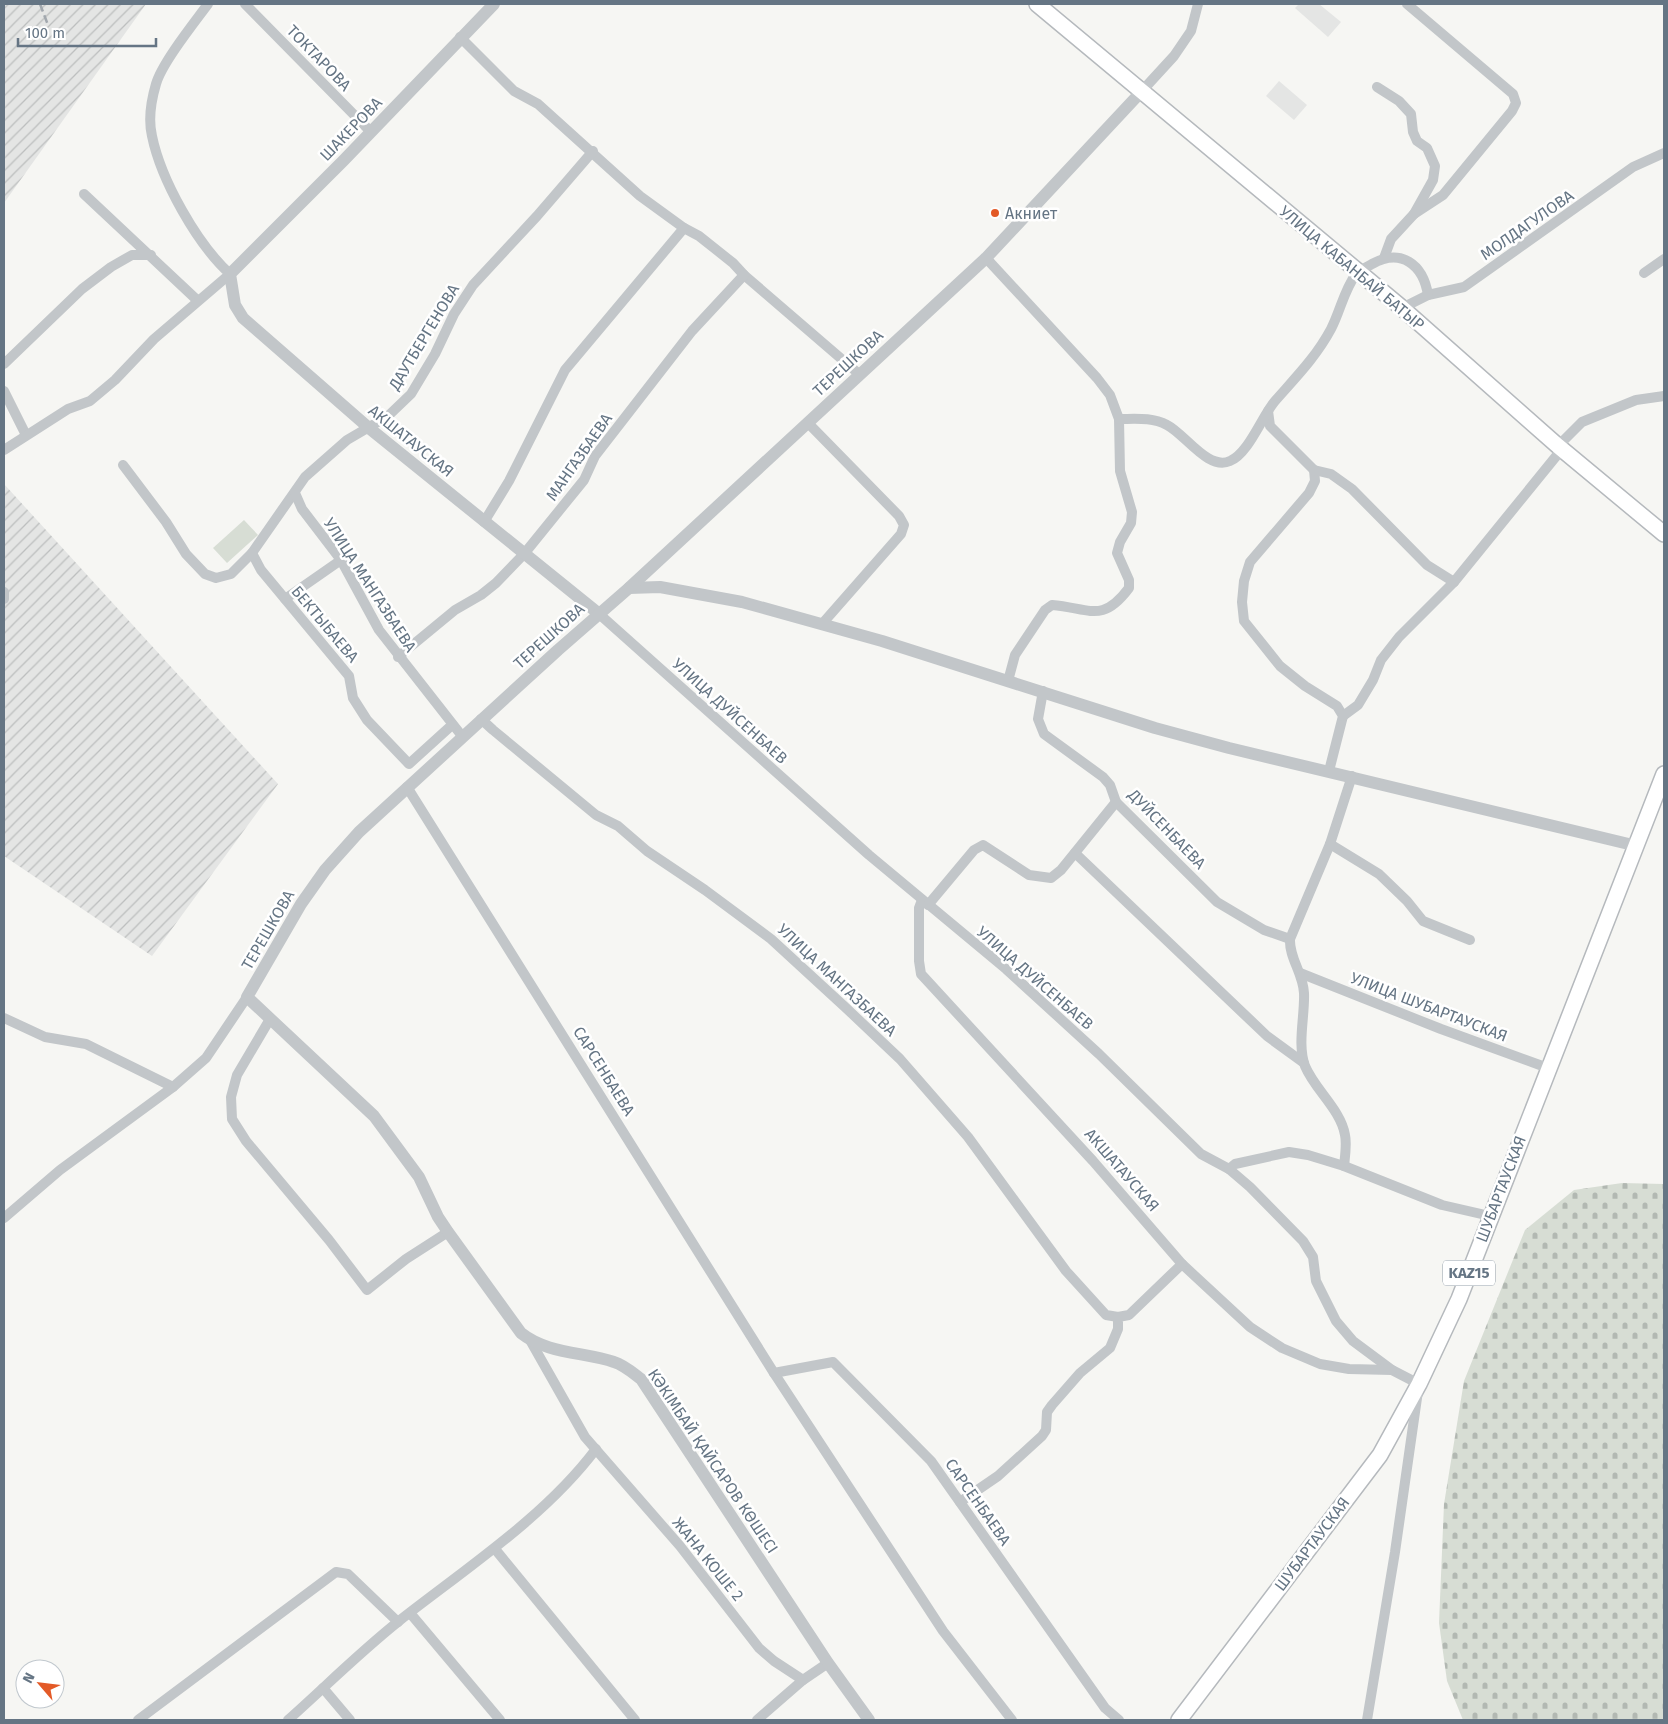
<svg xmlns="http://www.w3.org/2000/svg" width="1668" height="1724" viewBox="0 0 1668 1724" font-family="'Fira Sans',sans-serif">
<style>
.built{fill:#e4e5e4}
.industrial{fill:url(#industrial-furrows)}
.grass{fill:#d7ddd4}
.cemetery{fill:url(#cemetery-stones)}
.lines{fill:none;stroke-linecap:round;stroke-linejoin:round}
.primary-casing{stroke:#b5b9bd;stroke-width:18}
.minor{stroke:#c2c6c9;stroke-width:10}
.tertiary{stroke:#c2c6c9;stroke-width:12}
.primary{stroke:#fff;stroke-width:15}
.rail{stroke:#a2a8ae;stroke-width:2.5;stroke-dasharray:8 4;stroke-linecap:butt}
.poi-dot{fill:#e35a27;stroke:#fff;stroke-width:2}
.labels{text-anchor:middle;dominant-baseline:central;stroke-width:5;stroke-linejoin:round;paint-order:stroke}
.shield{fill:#fff;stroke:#939ea9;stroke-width:1}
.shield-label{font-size:15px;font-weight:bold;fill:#657584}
.street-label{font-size:16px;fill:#657584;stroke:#fff}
.poi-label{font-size:16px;fill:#657584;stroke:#fff;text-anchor:start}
</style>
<defs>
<pattern id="industrial-furrows" width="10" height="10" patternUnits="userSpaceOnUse" patternTransform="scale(1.25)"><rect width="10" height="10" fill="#e4e5e4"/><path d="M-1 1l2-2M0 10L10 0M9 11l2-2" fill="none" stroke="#bcbebe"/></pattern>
<pattern id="cemetery-stones" width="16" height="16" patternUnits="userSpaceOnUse" patternTransform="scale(1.25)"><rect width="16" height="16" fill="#d7ddd4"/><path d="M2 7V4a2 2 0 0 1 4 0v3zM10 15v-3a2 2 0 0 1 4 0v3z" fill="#b2b8b2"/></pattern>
</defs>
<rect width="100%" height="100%" fill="#f6f6f3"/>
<!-- built -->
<g class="built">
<polygon points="1299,4 1319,4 1341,22 1328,37 1295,8"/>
<polygon points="1279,81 1307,105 1294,120 1266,96"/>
</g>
<!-- industrial -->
<g class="industrial">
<polygon points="4,4 146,4 4,203"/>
<polygon points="4,484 278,784 152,956 4,856"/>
</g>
<!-- grass -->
<polygon class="grass" points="244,520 258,535 227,563 213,548"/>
<!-- cemetery -->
<polygon class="cemetery" points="1622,1183 1664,1184 1664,1720 1463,1720 1447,1681 1439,1623 1444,1504 1464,1381 1525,1230 1574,1190"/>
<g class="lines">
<!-- primary casing -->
<g class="primary-casing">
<g id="primary">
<polyline points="1037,4 1402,308 1558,446 1664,534"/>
<polyline points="1179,1720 1380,1455 1419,1384 1459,1299 1664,774"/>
</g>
</g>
<!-- minor -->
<g class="minor">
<polyline points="245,4 371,132"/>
<polyline points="1407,4 1513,94 1516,103 1512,111 1443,195 1414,214"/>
<polyline points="460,37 514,91 538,104 640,196 684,228 699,236 733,263 744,275 859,374"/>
<polyline points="1377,87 1399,101 1411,114 1413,132 1417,141 1427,148 1435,166 1433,180 1414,214 1391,239 1384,258"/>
<polyline points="1141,92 1174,56 1191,31 1198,4"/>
<polyline points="84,194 197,300"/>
<path d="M986 258 1097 378 1110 395 1119 419 1120 471 1132 512 1131 523 1120 542 1117 553 1129 580V588C1102 624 1090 608 1052 605L1045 610 1015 655 1008 681"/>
<polyline points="1644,273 1664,259"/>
<polyline points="1402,308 1428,295 1464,287 1633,167 1664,153"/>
<polyline points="4,364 82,289 111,267 132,255 151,255"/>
<polyline points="4,391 26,435"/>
<polyline points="1268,411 1270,426 1314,470 1315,481 1309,493 1250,562 1244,581 1242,602 1244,621 1280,666 1305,686 1337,706 1343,716 1329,771"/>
<path d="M1119 419C1135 419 1152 417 1167 425 1185 434 1208 471 1230 461 1249 453 1262 416 1275 401 1296 377 1316 357 1331 329 1340 312 1344 290 1356 274 1360 270 1367 267 1372 264 1401 248 1423 264 1428 295"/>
<polyline points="808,423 899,516 904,525 901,534 822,624"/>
<polyline points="1558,446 1582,422 1636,400 1664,396"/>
<path d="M4 450 68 409 90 401 115 380 154 339 230 274C197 244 161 180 152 136 148 119 151 101 156 84 162 63 194 23 208 4"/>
<polyline points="123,465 166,522 186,554 205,574 216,578 231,574 252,553 305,477 347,440 388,416 411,394 435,354 454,314 473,285 537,216 593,151"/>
<polyline points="1314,470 1331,474 1352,489 1427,565 1454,582"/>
<polyline points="295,493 302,509 341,560 379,630 462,736"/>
<polyline points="484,522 509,481 565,370 684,228"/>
<polyline points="252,553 261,570 349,676 353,698 367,720 409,764 452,725"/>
<polyline points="4,592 4,599"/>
<polyline points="285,599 341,560"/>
<polyline points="598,613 869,855 1006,969 1099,1054 1201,1154 1229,1169 1250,1187 1303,1241 1313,1257 1316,1281 1336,1321 1353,1341 1392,1370 1419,1384 1395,1552 1367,1720"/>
<polyline points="398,657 455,610 481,595 496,583 524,554 584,480 595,456 692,331 744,275"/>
<polyline points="1043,691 1038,719 1044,734 1103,777 1110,785 1116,802 1217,902 1264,930 1290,939"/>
<polyline points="1343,716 1358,705 1373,680 1381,660 1399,637 1454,582 1562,449"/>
<polyline points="481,719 493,730 596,815 618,826 647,851 705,890 771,939 845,1007 900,1059 968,1137 1066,1271 1106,1315 1118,1317"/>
<polyline points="407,787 774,1373 833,1362 931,1461 1105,1708 1119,1720"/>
<polyline points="1330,844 1379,874 1407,901 1423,921 1470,940"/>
<polyline points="1075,853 1267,1036 1304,1063"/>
<polyline points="922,900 919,908 919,961 921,974 1093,1161 1182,1264 1250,1327 1282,1348 1320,1364 1349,1369 1392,1370"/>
<polyline points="928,905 974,850 983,845 1029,875 1051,878 1061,870 1116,802"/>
<polyline points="1300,973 1441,1029 1548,1068"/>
<polyline points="4,1018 45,1037 86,1044 173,1087"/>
<polyline points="270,1019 237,1075 231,1097 232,1119 246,1141 329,1240 367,1290 406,1259 448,1232"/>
<path d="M1344 1166C1345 1156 1347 1144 1345 1135 1341 1110 1315 1090 1305 1066 1297 1044 1305 1016 1304 993 1303 973 1289 958 1290 939L1330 844 1352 776"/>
<polyline points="1229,1169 1235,1164 1289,1152 1308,1155 1344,1166 1442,1205 1490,1216"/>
<polyline points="4,1218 60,1170 173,1087 206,1058 247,997"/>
<polyline points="530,1340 585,1437 680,1546 759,1648 774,1661 803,1680"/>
<polyline points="774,1373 943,1631 1012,1720"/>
<polyline points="960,1502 998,1476 1042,1436 1046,1430 1047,1412 1052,1405 1080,1373 1110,1348 1118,1329 1118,1317 1129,1315 1182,1264"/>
<polyline points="495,1549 635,1720"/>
<polyline points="410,1613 500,1720"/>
<polyline points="323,1688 350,1720"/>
<polyline points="138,1720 336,1572 348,1574 398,1622"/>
<path d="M288 1720C325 1687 360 1652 399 1621 465 1569 545 1517 596 1449"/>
<polyline points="757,1720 803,1680 828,1663"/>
</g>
<!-- tertiary -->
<g class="tertiary">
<polyline points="494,4 344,160 230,274 235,305 243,318 369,428 598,613"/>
<polyline points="629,588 660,587 742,602 882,641 1155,728 1229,748 1637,846"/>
<path d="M869 1720 828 1663 641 1379C633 1373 624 1365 614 1362 584 1352 547 1354 521 1333L448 1232 438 1217 419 1177 374 1116 247 997 301 904 325 870 359 832 558 650 629 588 986 258 1141 92"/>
</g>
<!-- primary -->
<use href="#primary" class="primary"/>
<!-- rail -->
<polyline class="rail" points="40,4 48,25"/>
</g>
<!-- markers -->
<circle class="poi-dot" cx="995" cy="213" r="5"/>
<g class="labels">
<!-- shield labels -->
<rect class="shield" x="1443" y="1260.5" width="52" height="25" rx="4"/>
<g class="shield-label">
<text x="1469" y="1273">KAZ15</text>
</g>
<!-- street labels -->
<g class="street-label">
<text transform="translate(319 58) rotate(46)">ТОКТАРОВА</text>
<text transform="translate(351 129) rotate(-46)">ШАКЕРОВА</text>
<text transform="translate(1527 225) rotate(-35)">МОЛДАГУЛОВА</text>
<text transform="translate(1352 268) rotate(40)">УЛИЦА КАБАНБАЙ БАТЫР</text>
<text transform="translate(424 337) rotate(-59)">ДАУТБЕРГЕНОВА</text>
<text transform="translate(848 363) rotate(-43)">ТЕРЕШКОВА</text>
<text transform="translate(411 441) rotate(39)">АКШАТАУСКАЯ</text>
<text transform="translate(579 457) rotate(-55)">МАНГАЗБАЕВА</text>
<text transform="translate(370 585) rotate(57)">УЛИЦА МАНГАЗБАЕВА</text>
<text transform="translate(325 624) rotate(50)">БЕКТЫБАЕВА</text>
<text transform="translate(549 636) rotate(-42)">ТЕРЕШКОВА</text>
<text transform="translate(730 711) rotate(42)">УЛИЦА ДУЙСЕНБАЕВ</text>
<text transform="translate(1167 829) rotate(46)">ДУЙСЕНБАЕВА</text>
<text transform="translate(268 930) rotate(-60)">ТЕРЕШКОВА</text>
<text transform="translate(1035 978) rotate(41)">УЛИЦА ДУЙСЕНБАЕВ</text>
<text transform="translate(837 980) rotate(43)">УЛИЦА МАНГАЗБАЕВА</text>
<text transform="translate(1429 1007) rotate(21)">УЛИЦА ШУБАРТАУСКАЯ</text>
<text transform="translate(604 1071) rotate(58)">САРСЕНБАЕВА</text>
<text transform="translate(1122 1170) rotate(49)">АКШАТАУСКАЯ</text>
<text transform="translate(1501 1189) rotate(-69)">ШУБАРТАУСКАЯ</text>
<text transform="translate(713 1461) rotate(56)">КӘКІМБАЙ ҚАЙСАРОВ КӨШЕСІ</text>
<text transform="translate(978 1502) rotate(55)">САРСЕНБАЕВА</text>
<text transform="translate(1312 1544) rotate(-53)">ШУБАРТАУСКАЯ</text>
<text transform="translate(708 1559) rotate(51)">ЖАНА КОШЕ 2</text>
</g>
<!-- poi labels -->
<g class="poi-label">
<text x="1005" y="213">Акниет</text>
</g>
</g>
<!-- border -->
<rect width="1668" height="1724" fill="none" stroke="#657584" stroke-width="10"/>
<!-- north arrow -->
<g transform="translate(40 1684) rotate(298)"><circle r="24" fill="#ffffff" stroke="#c1c8ce"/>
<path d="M0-4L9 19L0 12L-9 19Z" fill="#e35a27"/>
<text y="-8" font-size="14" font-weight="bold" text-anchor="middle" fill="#657584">N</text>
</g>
<!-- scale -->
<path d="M18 38v8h138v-8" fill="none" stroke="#657584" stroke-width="2.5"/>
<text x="25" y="38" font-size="15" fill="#657584" stroke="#ffffff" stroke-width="4" paint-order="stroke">100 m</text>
</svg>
